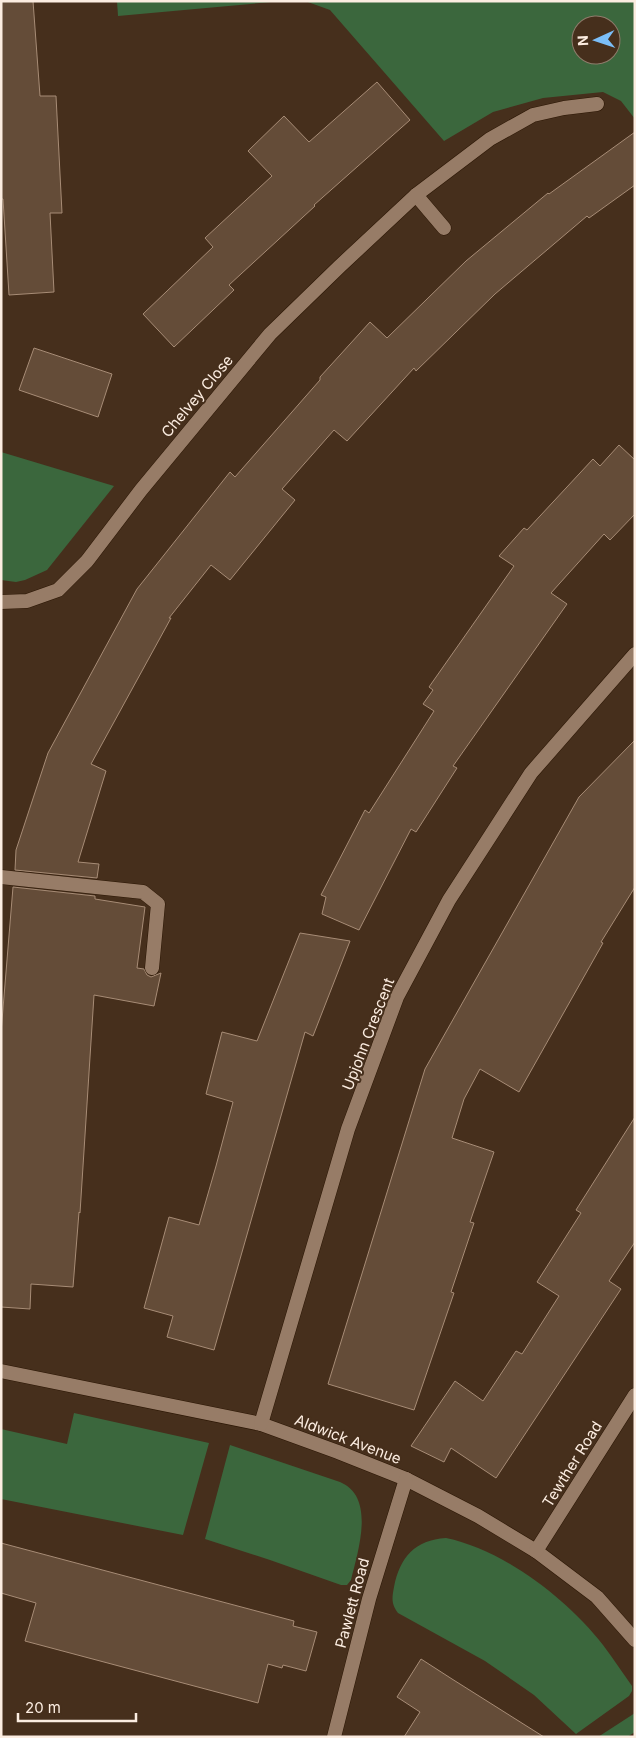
<svg xmlns="http://www.w3.org/2000/svg" width="636" height="1738" viewBox="0 0 636 1738" font-family="Inter,sans-serif">
<style>
.green{fill:#3b673d;fill-rule:evenodd}
.building{fill:#644c38;stroke:#a78c76}
.lines{fill:none;stroke-linecap:round;stroke-linejoin:round}
.service-casing{stroke:#2b1604;stroke-width:15}
.minor-casing{stroke:#2b1604;stroke-width:15}
.service{stroke:#977c67;stroke-width:14}
.minor{stroke:#977c67;stroke-width:14}
.labels{text-anchor:middle;dominant-baseline:central;stroke-width:4;stroke-linejoin:round;paint-order:stroke}
.street-label{font-size:15px;fill:#fcede1;stroke:#462f1c}
</style>
<rect width="100%" height="100%" fill="#462f1c"/>
<!-- green -->
<g class="green">
<polygon points="117,1 282,1 118,16"/>
<path d="M305 1H635V119L621 101 603 92 543 98 493 112 444 141 330 10ZM581 25H611V55H581Z"/>
<polygon points="1,452 114,486 47,570 25,580 16,582 1,580"/>
<polygon points="74,1413 209,1443 183,1535 1,1499 1,1429 67,1444"/>
<path d="M230 1445 340 1482C376 1497 358 1551 351 1580L347 1585H341L270 1560 205 1539Z"/>
<path d="M446 1538C504 1550 567 1599 603 1645 613 1658 622 1672 632 1686V1691L629 1696 576 1734 534 1695 485 1661 398 1613C391 1604 392 1598 394 1587 400 1557 415 1540 446 1538Z"/>
<polygon points="635,1713 635,1732 627,1737 598,1737"/>
</g>
<!-- building -->
<g class="building">
<polygon points="1,1 33,1 40,96 56,96 62,213 50,213 54,292 9,295 3,199 1,199"/>
<polygon points="377,82 410,120 314,205 315,206 229,285 234,290 174,347 143,314 213,247 205,238 272,176 248,151 284,116 309,142"/>
<polygon points="635,132 635,185 589,218 587,216 495,294 416,371 414,368 347,441 334,430 282,489 295,500 230,580 211,565 169,618 171,618 91,764 106,771 78,862 99,864 97,878 15,870 16,850 48,753 137,589 230,472 235,477 320,380 320,377 370,322 387,338 466,261 548,193 549,194"/>
<polygon points="34,348 112,374 98,417 19,390"/>
<polygon points="619,445 635,460 635,514 610,540 604,534 551,593 567,604 453,766 457,768 416,832 411,829 359,930 322,914 326,897 321,895 365,810 369,813 434,711 423,704 433,690 429,687 514,566 499,556 524,528 527,530 593,459 600,466"/>
<polygon points="635,740 635,887 601,942 603,943 519,1092 480,1069 464,1099 452,1138 494,1152 470,1222 474,1223 451,1292 454,1293 414,1410 328,1384 425,1069 579,797"/>
<polygon points="13,887 95,896 95,899 145,907 137,968 144,969 147,975 151,977 161,973 154,1006 94,995 80,1213 79,1212 73,1287 31,1284 30,1309 1,1307 1,1033"/>
<polygon points="300,933 350,941 313,1036 305,1032 214,1350 167,1337 173,1316 144,1308 169,1217 199,1225 216,1166 233,1102 206,1094 222,1032 257,1041"/>
<polygon points="635,1117 635,1242 609,1281 621,1289 496,1478 451,1448 444,1462 411,1446 455,1381 483,1401 516,1351 522,1354 559,1296 537,1282 581,1213 576,1210"/>
<polygon points="1,1543 294,1621 293,1626 317,1632 306,1671 283,1665 282,1668 268,1664 258,1703 25,1641 36,1603 1,1593"/>
<polygon points="421,1659 452,1679 544,1737 404,1737 420,1712 397,1697"/>
</g>
<g class="lines">
<!-- service casing -->
<g class="service-casing">
<polyline id="service" points="1,877 143,892 158,904 152,968"/>
</g>
<!-- minor casing -->
<g class="minor-casing">
<g id="minor">
<polyline points="416,195 444,228"/>
<polyline points="1,602 27,601 58,590 87,561 141,490 270,334 340,266 416,195 490,139 533,115 564,108 597,104"/>
<polyline points="1,1371 261,1424 338,1452 406,1479 478,1516 536,1551 597,1597 635,1640"/>
<polyline points="261,1424 348,1129 397,997 449,900 531,773 635,654"/>
<polyline points="536,1551 635,1395"/>
<polyline points="334,1737 369,1599 406,1479"/>
</g>
</g>
<!-- service -->
<use href="#service" class="service"/>
<!-- minor -->
<use href="#minor" class="minor"/>
</g>
<g class="labels">
<!-- street labels -->
<g class="street-label">
<text transform="translate(197 396) rotate(-50)">Chelvey Close</text>
<text transform="translate(368 1034) rotate(-69)">Upjohn Crescent</text>
<text transform="translate(348 1439) rotate(21)">Aldwick Avenue</text>
<text transform="translate(572 1464) rotate(-58)">Tewther Road</text>
<text transform="translate(352 1603) rotate(-75)">Pawlett Road</text>
</g>
</g>
<!-- border -->
<rect width="636" height="1738" fill="none" stroke="#fcede1" stroke-width="5"/>
<!-- north arrow -->
<g transform="translate(596 40) rotate(267)"><circle r="24" fill="#462f1c" stroke="#8f7b6b"/>
<path d="M0-4L9 19L0 12L-9 19Z" fill="#7bbef8"/>
<text y="-8" font-size="14" font-weight="bold" text-anchor="middle" fill="#fcede1">N</text>
</g>
<!-- scale -->
<path d="M18 1713v8h118v-8" fill="none" stroke="#fcede1" stroke-width="2.5"/>
<text x="25" y="1713" font-size="15" fill="#fcede1" stroke="#462f1c" stroke-width="4" paint-order="stroke">20 m</text>
</svg>
